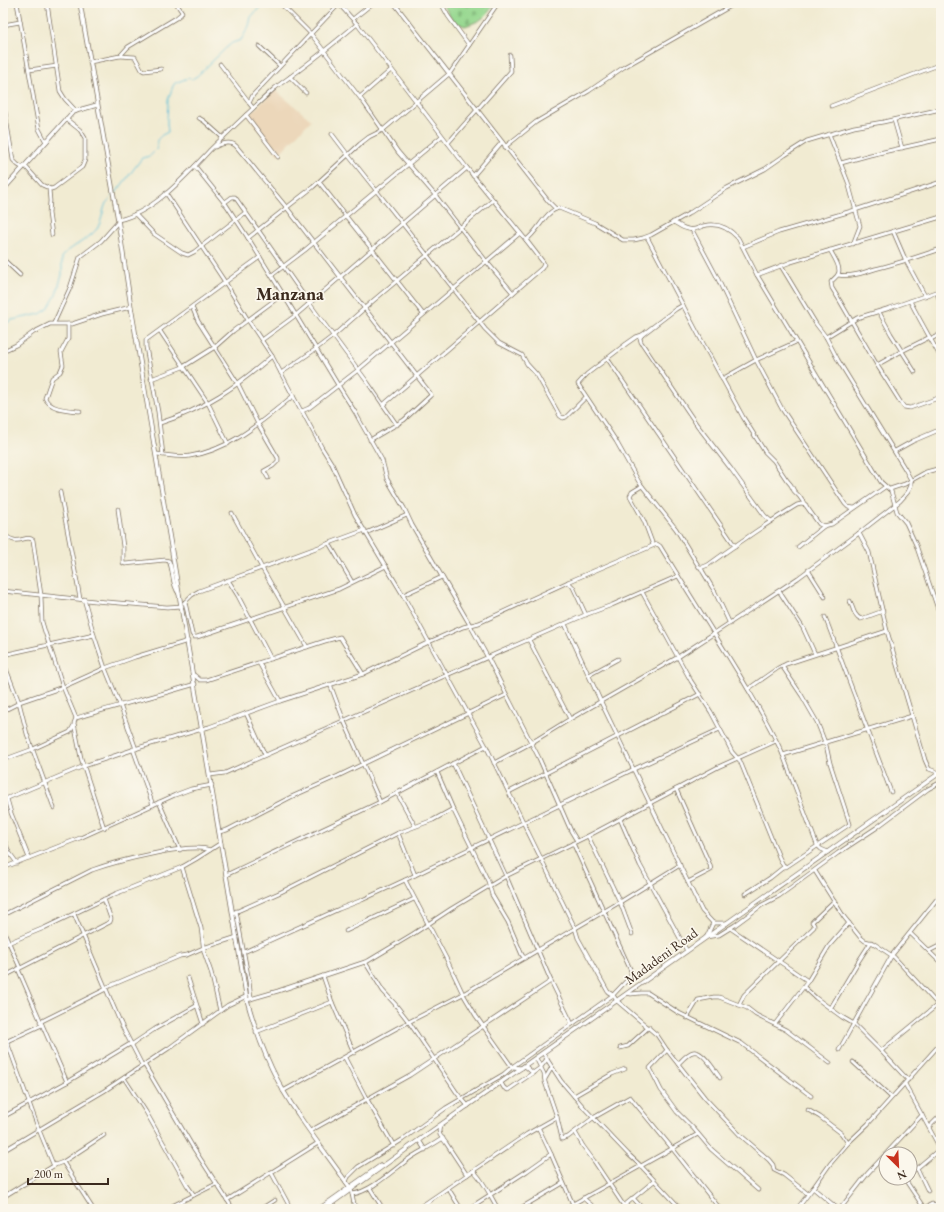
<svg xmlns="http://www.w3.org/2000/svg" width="944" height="1212" viewBox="0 0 944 1212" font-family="'EB Garamond',serif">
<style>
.built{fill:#ecd7ba}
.cemetery{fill:url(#cemetery-stones);stroke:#698157}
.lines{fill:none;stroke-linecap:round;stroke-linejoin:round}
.stream{stroke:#5dc0db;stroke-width:1}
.minor-casing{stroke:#7b6e5d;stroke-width:4.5}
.tertiary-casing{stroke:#7b6e5d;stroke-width:5}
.minor{stroke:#fff;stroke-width:3}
.tertiary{stroke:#fff;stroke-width:3.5}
.labels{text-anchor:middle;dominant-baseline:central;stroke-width:3.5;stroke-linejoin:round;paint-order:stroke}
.street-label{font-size:14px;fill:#3b2a1e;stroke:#fbf7ec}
.district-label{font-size:18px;font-weight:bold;fill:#3b2a1e;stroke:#fbf7ec}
</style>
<defs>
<pattern id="cemetery-stones" width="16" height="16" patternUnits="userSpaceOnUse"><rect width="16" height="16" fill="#97d890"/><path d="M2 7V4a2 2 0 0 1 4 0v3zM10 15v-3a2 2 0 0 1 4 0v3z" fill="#83ba7c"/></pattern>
</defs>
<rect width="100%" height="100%" fill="#fbf7ec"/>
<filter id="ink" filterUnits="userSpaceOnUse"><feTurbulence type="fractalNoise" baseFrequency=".025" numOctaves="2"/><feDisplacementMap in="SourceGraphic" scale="8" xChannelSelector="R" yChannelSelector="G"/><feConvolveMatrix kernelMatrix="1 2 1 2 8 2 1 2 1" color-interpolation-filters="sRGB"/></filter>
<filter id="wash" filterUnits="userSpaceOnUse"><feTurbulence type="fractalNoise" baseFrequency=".012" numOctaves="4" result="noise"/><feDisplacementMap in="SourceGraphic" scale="16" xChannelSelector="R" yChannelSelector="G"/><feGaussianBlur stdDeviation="0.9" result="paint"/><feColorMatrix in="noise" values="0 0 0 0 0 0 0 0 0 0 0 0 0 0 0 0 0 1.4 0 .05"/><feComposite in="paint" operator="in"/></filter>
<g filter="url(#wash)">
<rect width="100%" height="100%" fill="#f1ebd2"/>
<!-- built -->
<polygon class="built" points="275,90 311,120 278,155 248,116"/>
<!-- cemetery -->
<path class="cemetery" d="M442 3H495C485 18 483 20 465 26L454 22Z"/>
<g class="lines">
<!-- stream -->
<g class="stream">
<polyline points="115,194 142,158 150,156 155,151 157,148 157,140 162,135 168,132 167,123 168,100 173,86 175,83 188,78 192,79 197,76 226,48 232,43 241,40 249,26 251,17 261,6 266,3"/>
<path d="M3 325 12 320 40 314 48 309 56 295 62 275V256C72 246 86 241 96 230 102 223 102 212 106 203 108 201 111 198 113 196"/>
</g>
</g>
</g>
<g filter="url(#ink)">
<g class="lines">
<!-- minor casing -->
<g class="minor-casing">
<g id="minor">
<polyline points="17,3 39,129 46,142"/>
<polyline points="47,3 60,91 65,99 76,111"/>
<polyline points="338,3 357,24"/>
<polyline points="394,3 465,94 510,152 549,202 556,209"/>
<polyline points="441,3 448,16 469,45"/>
<polyline points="282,5 311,34 364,103 398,152 435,195 486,261 513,293"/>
<polyline points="353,19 373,3"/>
<polyline points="3,25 20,22"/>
<polyline points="259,46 280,66"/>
<polyline points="120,56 135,57 142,70 144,71 161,69"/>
<polyline points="90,62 120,56 128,47 133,44 176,18 181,14 182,12 176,3"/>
<polyline points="220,64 249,102"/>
<polyline points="29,70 57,66"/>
<polyline points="290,77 306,93"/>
<polyline points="360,97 391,70"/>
<polyline points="3,100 13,160 18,165 23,168"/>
<polyline points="831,106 941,64"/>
<polyline points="253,108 249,103 253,95 339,4"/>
<polyline points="246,115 278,157"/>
<polyline points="199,118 204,121 223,138"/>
<polyline points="894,120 902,148"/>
<polyline points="332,134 348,155 402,223 485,329 499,343 522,355 527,364 537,375 560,416 563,418 566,417 586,397"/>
<polyline points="829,134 848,182 860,226 853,244"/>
<polyline points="448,143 511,71 510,55"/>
<path d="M215 147C221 144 230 140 236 146L287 208 430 393 431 395 430 396 404 420 370 440"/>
<polyline points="505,147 536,122 589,91 624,67 736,3"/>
<polyline points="841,163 870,155 941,139"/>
<polyline points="25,166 42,185 51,189 54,188 82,167 85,160 85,138 80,130 66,119"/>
<polyline points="195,166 227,206 250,241 286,299 338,385 355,412 361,423 382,460 387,479 404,508 412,525 470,625 488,658 539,758 571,831 577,841"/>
<polyline points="473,176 502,142"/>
<polyline points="319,182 423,314"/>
<polyline points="49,189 50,201 49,213 52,235"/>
<polyline points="166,193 225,282 248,320 272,356 300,409 302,411 309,408 358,370 520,233"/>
<polyline points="224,203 232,197 235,197 309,303 368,383 397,425"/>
<polyline points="135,214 154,234 182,253 188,255 194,252 246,212"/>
<path d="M118 220C154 213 187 174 211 149 232 128 253 108 275 88 284 81 293 75 302 68 321 54 339 39 357 24L467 168 526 240C538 232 545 211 559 208L595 223 623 240H634L643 238 651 235 688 214 727 188 765 169 785 155 807 141 854 127 883 122 941 109"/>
<path d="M673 222C678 224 682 228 688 229 693 231 698 228 703 226 717 222 729 228 738 238L757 275 881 482 891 491 897 512 906 523 916 545 941 618"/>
<polyline points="692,230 716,275 756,360 782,409 845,504 848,507 854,508"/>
<polyline points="893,231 906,261 925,296"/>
<polyline points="647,237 705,347 743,417 765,452 774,461 786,479 791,485 794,491 799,496 819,524 824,526 832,524 885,487"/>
<polyline points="248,238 313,187 360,144 369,137 383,130 450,73 498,3"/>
<polyline points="743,247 779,232 855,210 941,182"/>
<path d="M830 250C833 256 842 268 838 274 837 277 833 279 831 282L832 288 840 301 877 365 901 403 904 407 910 408 941 397"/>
<polyline points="3,259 20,275"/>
<polyline points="272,275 305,250 442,136"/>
<polyline points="757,275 791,262 941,217"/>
<path d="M838 275C851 277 863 273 875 269 897 264 919 256 941 249"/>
<polyline points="936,292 941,302"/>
<polyline points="910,301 919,318 941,358"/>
<path d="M683 305 676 309 642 335 636 337 626 344 587 374 578 384 616 441 639 482 676 529 699 567H703L708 565C737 544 767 523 797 505L801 504 806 505"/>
<polyline points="192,307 198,321 238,384 258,424 278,458 278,461 273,466 264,471 268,478"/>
<polyline points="879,312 891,334 915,372"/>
<polyline points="54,323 70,288 80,257 101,241 118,222"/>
<path d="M68 324V339L61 352 63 365 60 372 52 378 45 398C50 410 69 410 80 411"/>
<polyline points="160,331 208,403 228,444"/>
<polyline points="642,335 640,338 641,342 697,425 731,469 765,516 771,521"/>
<polyline points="826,337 857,318 890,308 941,290"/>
<polyline points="931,339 941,334"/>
<polyline points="262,340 296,315 467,168"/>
<polyline points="3,351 16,345 34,332 50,324 72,324 102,314 131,307"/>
<polyline points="607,358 735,546"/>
<polyline points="877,365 902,351 930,337"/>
<polyline points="941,370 941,371"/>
<polyline points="281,373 316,349 333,336 374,300 493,200"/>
<polyline points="151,379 183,367 215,347 233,331 283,294"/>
<polyline points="722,379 756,360 796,342"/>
<polyline points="383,405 542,268 544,264 543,262 526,240"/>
<polyline points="302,411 322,448 332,464 355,515 403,595 486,746 575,928 578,938 608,992 613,995 617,1001 657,1035 667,1050 705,1098 739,1134 769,1160 773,1165 774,1170 784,1175 808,1194"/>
<path d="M160 423C205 409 237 386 272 356"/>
<polyline points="895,451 913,441 941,429"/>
<path d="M157 454C168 455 179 458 190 456 231 450 263 420 293 396"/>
<polyline points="163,455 158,412 146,347 146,340 260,257"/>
<polyline points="642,486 632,492 630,496 644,521 653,545"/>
<polyline points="890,489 905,484 926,472 941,468"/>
<polyline points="60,492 78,587 80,599"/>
<path d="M118 509 123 547V563L125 564 165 560 169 561C174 572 171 584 179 594"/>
<polyline points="232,513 262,568 307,647"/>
<polyline points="366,533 407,515"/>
<polyline points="859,533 869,552 887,631 925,760 929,769 940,773"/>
<path d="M3 534C7 537 10 539 14 540 22 542 27 535 33 540L41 595 42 622 45 632 63 687 76 718"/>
<polyline points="329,543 352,582"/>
<polyline points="798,547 824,526"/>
<polyline points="701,568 703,572 715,592 730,624"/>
<polyline points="808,570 825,597"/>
<polyline points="228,580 238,596 271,659"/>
<polyline points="568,582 573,587 586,615"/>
<polyline points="3,591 95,601 167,607 182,606"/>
<polyline points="779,591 803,628 815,654"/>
<polyline points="642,592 691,681 711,712 728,744 732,752 740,761 779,857 783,865 786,867 850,824 830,763 826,745 817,722 802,696 782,666"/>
<polyline points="403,595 442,577"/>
<polyline points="84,599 94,635 105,668 120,705 136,749"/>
<path d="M850 601C853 608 854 616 861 619L883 611"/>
<polyline points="185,602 192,634 194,637 197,637 339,589 386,566"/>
<polyline points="184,603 192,595 199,591 365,530"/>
<polyline points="825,617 891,792"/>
<polyline points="565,624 601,702 697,901 702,911 713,923"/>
<polyline points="529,640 570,719"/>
<polyline points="3,655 94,635"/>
<polyline points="3,661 19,702 27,734 54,808"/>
<polyline points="259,663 280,701"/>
<polyline points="194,675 200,680 206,680 325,641 340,637 363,674"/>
<polyline points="589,675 618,659"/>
<polyline points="330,684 344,721 380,802"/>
<polyline points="748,689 778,668 786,664 887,631"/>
<polyline points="19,702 63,687 105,668 135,657 188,641"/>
<polyline points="3,711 19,703"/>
<polyline points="246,713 265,755"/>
<polyline points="133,749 153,805"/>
<polyline points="783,755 912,716"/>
<polyline points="3,760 33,749 59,737 70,732 74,725"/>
<polyline points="453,763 506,876 551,981 572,1024"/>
<polyline points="494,763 531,743 570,719 678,657 798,578 859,533 900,501 908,492 911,485 911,480 905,469 838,360 826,337 816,324 781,266"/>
<polyline points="437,772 453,809 488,881 492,895 508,922 522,955 525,958"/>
<polyline points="210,775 225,773 447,675 585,615 612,605 678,576"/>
<polyline points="676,789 710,865 711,870 688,882"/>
<polyline points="509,792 700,694"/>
<polyline points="397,793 415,826"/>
<polyline points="7,799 11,813 29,858"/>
<path d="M3 800 84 766 141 747 209 727 280 701 363 674 429 642 463 627 479 623 568 582 657 544 660 546C686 589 713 631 739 674 754 700 771 727 783 755L817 845 821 849 828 852"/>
<polyline points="159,802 180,850"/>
<polyline points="620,819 640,865 687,951"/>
<path d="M104 828 81 758 74 723 76 718C116 706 156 696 195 684"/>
<polyline points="219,832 227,830 291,797 338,776 506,695"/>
<polyline points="398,833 415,875"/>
<polyline points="588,836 620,902 632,934"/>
<polyline points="3,837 9,852 17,863"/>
<polyline points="182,867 201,928 204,952 211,972 220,1011"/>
<polyline points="3,868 80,838 175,795 191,789 212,785"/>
<polyline points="815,871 844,917 860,937 865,941 873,943 894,957 941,1008"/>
<polyline points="226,875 380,802 486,746"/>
<polyline points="405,880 446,958 463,994 476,1016 512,1067 522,1068"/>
<polyline points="745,894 770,878 785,866"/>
<polyline points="236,911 249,981 251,999"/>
<polyline points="233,913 281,892 398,833 433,820 453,809"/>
<polyline points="74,914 121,1024 142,1065"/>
<path d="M3 915 92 870C114 862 190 842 210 850"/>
<polyline points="713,923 727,923"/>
<polyline points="730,928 808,981"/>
<polyline points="3,929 20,968"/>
<polyline points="346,931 414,899"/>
<polyline points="910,933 941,963"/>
<polyline points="707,936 713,923"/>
<polyline points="706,937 719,935 735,925 762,905 779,896 838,853 876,828 928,789 941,782"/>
<polyline points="3,945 44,928 115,894 133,887 182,867 196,859 221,843"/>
<polyline points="929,951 941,945"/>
<polyline points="244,952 339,909 362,900 405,880 634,769 720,729"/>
<polyline points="365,962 383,991 395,1004 409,1022 457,1093 468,1106"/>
<polyline points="18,969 67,1082"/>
<polyline points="323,976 332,1002 354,1053"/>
<polyline points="3,977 110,922 111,919 104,899"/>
<polyline points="188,978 203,1024"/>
<polyline points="804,987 816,998 842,1017 854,1024 881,1051 908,1080"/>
<polyline points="105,988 180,956 187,955 203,948 237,937"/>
<polyline points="628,993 631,994 641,993 648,993 679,1013 741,1043 811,1096"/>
<polyline points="247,1000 278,991 368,961 413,934 451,909 506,876 588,836 718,767 776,741"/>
<polyline points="739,1005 744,995 814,927 814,925 812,922 813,921 834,901"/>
<polyline points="830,1009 858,962 871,942"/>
<polyline points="687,1018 698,1000 714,997 719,997 747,1008 756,1015 786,1030 830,1063"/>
<polyline points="40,1022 106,989"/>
<polyline points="775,1024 808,981 829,946 849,923"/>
<polyline points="256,1032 332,1002"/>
<polyline points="7,1042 39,1130 53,1164 55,1165 63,1162 93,1209"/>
<polyline points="3,1043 42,1025"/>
<polyline points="131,1045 155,1029 196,1006"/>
<polyline points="620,1048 628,1046 649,1027"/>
<polyline points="667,1050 650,1068 661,1090 677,1112 694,1129 711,1149 758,1190"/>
<polyline points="839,1050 892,955 941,894"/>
<polyline points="881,1051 941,1002"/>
<polyline points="543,1053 561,1081 586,1110 628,1154 641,1166 681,1209"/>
<polyline points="345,1058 365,1096 394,1146"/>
<polyline points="536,1058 544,1074 545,1082 557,1117 562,1139 568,1137 593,1118 630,1097 672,1148 720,1209"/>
<polyline points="853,1062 891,1097"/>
<polyline points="144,1064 194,1149 233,1209"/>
<path d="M678 1064C682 1060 688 1053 693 1052 702 1049 716 1072 720 1078"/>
<polyline points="525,1066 533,1073"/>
<polyline points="124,1078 146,1112 187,1185 194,1195"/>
<polyline points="545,1079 552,1067"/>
<polyline points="501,1083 504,1088 508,1090 540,1068 547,1059"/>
<polyline points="905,1084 941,1150"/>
<polyline points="283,1091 397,1028 463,994 620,902 680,865"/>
<polyline points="574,1096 612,1074 625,1069"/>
<polyline points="808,1110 820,1117 841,1133 848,1143"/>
<polyline points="3,1117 67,1082 130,1044"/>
<polyline points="440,1126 439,1131 440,1135 446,1143 467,1175"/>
<polyline points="538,1127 551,1154 575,1209"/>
<polyline points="929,1127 941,1115"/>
<polyline points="310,1131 410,1075 551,981"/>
<polyline points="575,1132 583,1146 594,1161 624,1206"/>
<polyline points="419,1140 425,1150"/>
<polyline points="3,1151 104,1091 169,1048 228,1005 247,996"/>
<polyline points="63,1162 104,1135"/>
<path d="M473 1171C482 1177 492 1199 498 1209"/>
<polyline points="271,1172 291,1209"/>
<polyline points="910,1173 917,1168"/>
<polyline points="904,1178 924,1208"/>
<polyline points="346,1182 348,1177 358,1167 402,1140 446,1108 504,1074 512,1067 613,995 630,977 631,974 631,971 573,843"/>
<polyline points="370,1188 383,1209"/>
<polyline points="448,1188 461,1209"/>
<polyline points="813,1188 838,1209"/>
<polyline points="351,1189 355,1209"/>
<polyline points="928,1191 917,1168 941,1148"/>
<path d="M352 1194C372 1192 396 1167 413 1156 423 1150 433 1145 443 1138"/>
<polyline points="3,1197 55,1165"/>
<polyline points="583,1198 596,1209"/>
<polyline points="633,1198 643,1209"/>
<polyline points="227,1200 318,1143"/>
<polyline points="924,1208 932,1204 936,1205 938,1209"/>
<polyline points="166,1209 216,1184"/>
<polyline points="261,1209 275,1200"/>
<polyline points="417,1209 527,1134 557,1117"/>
<polyline points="468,1209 527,1171 551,1154"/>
<polyline points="519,1209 563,1183"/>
<polyline points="564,1209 698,1134"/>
<polyline points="620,1209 654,1181"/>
<polyline points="797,1209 813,1188 830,1164 848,1143 868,1124 941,1043"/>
<polyline points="840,1209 868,1173 922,1115"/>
</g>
</g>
<!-- tertiary casing -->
<g class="tertiary-casing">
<g id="tertiary">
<path d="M80 3 118 220 131 307 247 1000C258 1040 274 1080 298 1114 315 1140 334 1164 351 1189"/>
<polyline points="3,190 72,113 79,110 97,105"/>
<polyline points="319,1209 380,1166"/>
<polyline points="324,1209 419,1140 941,772"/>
</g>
</g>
<!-- minor -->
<use href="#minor" class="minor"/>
<!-- tertiary -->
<use href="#tertiary" class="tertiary"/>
</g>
</g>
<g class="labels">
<!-- street labels -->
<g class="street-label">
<text transform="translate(661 956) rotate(-36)">Madadeni Road</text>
</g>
<!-- district labels -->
<g class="district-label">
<text x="290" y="293">Manzana</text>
</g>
</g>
<!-- margin -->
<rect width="944" height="1212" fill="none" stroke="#fbf7ec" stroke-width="16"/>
<!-- north arrow -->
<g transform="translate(898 1166) rotate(156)"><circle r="19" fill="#fbf7ec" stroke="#aea59a"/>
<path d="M0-3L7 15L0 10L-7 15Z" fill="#c8321e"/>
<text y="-6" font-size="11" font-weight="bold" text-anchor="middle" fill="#3b2a1e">N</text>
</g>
<!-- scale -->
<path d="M28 1178v6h80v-6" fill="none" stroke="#3b2a1e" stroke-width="2"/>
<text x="34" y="1178" font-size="12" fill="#3b2a1e" stroke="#fbf7ec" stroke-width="3" paint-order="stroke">200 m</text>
</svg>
